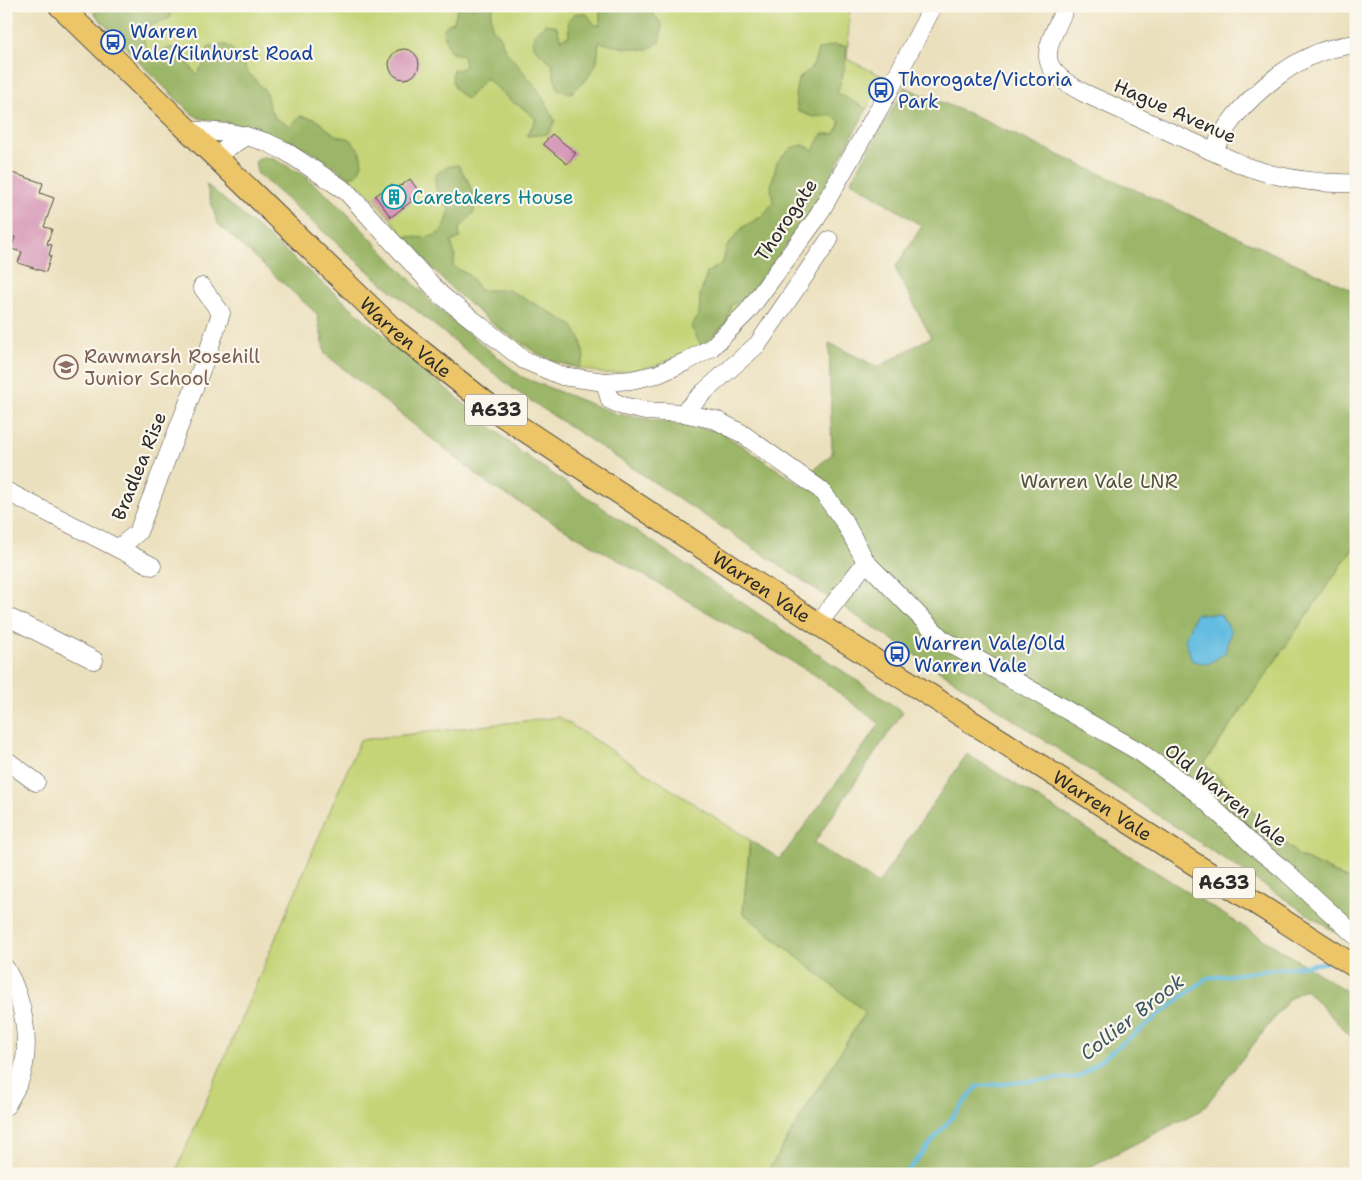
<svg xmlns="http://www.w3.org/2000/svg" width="1362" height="1180" viewBox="0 0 1362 1180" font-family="'Shantell Sans',sans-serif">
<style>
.green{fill:#c4d477;stroke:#788051}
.forest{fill:#9bb668;stroke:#63704a}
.water{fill:#64bce1;stroke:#487486}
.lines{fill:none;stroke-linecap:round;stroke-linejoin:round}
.stream{stroke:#64bce1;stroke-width:4}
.building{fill:#d390b3}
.minor-casing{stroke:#484641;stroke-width:19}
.major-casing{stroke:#484641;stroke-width:24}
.minor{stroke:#fff;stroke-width:18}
.major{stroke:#edc569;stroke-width:22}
.labels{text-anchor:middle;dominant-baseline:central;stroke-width:4.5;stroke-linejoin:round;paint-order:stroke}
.shield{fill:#fbf7ec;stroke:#696865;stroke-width:1}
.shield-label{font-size:18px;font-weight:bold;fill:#2b2b2b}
.transit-label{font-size:19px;fill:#164399;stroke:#fbf7ec;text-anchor:start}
.street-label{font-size:19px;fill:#2b2b2b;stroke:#fbf7ec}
.culture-label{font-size:19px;fill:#0d838f;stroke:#fbf7ec;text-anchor:start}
.education-label{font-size:19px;fill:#785e54;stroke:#fbf7ec;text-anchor:start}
.park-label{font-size:19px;fill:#51553e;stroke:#fbf7ec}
.water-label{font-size:20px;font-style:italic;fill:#3c5662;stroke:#fbf7ec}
</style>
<rect width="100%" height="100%" fill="#fbf7ec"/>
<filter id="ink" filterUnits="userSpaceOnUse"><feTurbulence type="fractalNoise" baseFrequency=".02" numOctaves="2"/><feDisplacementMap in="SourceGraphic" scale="10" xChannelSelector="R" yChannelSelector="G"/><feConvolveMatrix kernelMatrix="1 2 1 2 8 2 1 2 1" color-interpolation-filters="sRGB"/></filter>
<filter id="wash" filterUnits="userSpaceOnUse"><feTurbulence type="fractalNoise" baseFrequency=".0096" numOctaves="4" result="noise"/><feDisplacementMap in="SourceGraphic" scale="20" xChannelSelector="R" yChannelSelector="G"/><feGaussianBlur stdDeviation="1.12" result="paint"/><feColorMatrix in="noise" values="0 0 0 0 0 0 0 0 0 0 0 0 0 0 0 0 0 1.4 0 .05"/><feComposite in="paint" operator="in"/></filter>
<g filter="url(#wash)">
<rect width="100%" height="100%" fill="#ebe0bd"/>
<!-- green -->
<g class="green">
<polygon points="87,6 850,6 847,59 884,77 810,213 738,310 709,342 658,365 631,371 605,374 579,368 556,362 535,352 494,325 450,287 405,238 391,219 373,198 348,177 320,157 293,142 265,132 229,123 199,118 191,113 150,73"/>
<polygon points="1356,544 1356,883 1299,856 1204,764"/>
<polygon points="559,717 750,840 743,913 865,1012 766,1174 175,1174 360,740"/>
</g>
<!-- forest -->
<g class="forest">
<path d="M99 6H172L170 18 152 25 143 34 144 44 150 52H160L171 47C194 54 183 63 197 74L204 64 208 48 217 45H226L240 56 246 70 266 92 269 107 275 118 290 126 300 116 315 119 335 135 350 139 360 151 362 164 357 175 348 177 320 157 293 142 265 132 229 123 199 118 191 113 150 73 95 14Z"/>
<path d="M466 6 474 9 475 6H494L491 13 492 27 499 35 506 51 537 88 555 121 548 134 527 136 536 119 523 108 512 102 486 78 467 99C455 90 450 86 453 70L461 69 465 65 463 55 452 53 448 47 443 30 448 24 454 22 457 9Z"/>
<polygon points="600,6 650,6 650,10 662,24 660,42 647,50 621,47 599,42 597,62 587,79 571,93 559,91 554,77 552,63 540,53 533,45 534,34 546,24 556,26 561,39 569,36 568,20 576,13 587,14 595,25 600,25"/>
<path d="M833 45 847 46C846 63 843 78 837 93L867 109 810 213 747 298 731 305 726 324 701 345 691 327 699 315 700 296 707 273 723 263 726 248 743 227 762 216 773 203 771 186 777 162 791 148 803 145 814 150 822 134H835L840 121 830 115 813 117 798 111 795 95 798 80 813 66 818 50Z"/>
<polygon points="904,87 963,111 1312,271 1356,292 1356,544 1204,764 1299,856 1356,883 1356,946 516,391 376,278 257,173 255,162 262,157 272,158 302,174 340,206 435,306 522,377 616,414 719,431 801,485 812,471 832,454 829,343 878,367 931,337 895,268 922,226 851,181 899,98"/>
<path d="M458 165 468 181 473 195 474 212 459 229 460 238 451 242 455 255 453 266 469 275 480 290H508L543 308 573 326 581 340 584 358 579 368 556 362 535 352 494 325 450 287 405 238 407 236C419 238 434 240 443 229 446 225 448 215 450 210 435 196 436 195 435 175L446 167Z"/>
<polygon points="206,184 522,453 903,712 814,843 878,884 967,754 1356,997 1356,1042 1305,989 1289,999 1203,1109 1076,1174 766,1174 865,1012 743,913 750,840 780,859 880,724 815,675 491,486 325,354 317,314 217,223"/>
</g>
<!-- water -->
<polygon class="water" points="1195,614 1220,614 1231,631 1225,653 1208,664 1192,661 1185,639"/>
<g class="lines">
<!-- stream -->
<polyline class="stream" points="905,1174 978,1086 1079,1077 1207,978 1331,962"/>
</g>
<g id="blocks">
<!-- building -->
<g class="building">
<circle cx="404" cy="64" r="15"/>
<polygon points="552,134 576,153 567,164 543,144"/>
<polygon points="6,171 43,183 40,193 54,198 44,227 52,229 47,244 52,245 49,255 51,256 46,272 18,263 22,252 11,249 15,237 6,234"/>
<polygon points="410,179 419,192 410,199 412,201 391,217 375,196 392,184 395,189 400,185 401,186"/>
</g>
</g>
</g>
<g filter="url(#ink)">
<use href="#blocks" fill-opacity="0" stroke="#484641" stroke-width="1"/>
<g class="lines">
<!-- minor casing -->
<g class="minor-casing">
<g id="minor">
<path d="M1066 6C1045 52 1033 66 1084 93L1245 166C1255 169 1265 173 1275 175 1301 181 1329 184 1356 183"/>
<polyline points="187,130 231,133 246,136"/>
<path d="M1213 151C1218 142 1223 133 1229 124 1247 99 1283 68 1311 56 1325 49 1340 46 1356 44"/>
<polyline points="218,159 224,150 246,136 266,142 285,151 346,191 441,295 524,360 562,376 605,382 631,380 658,374 685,362 711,348 748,311 816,219 888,93 933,6"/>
<polyline points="605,382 610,400 623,406 645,411 683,413 716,420 741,433 821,490 845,523 866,562 942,639 1140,752 1197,793 1255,847 1283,869 1356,936"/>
<polyline points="683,413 704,392 758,344 829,240"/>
<polyline points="6,491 152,566"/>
<polyline points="119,548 138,532 208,352 221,313 202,287"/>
<polyline points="6,616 94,660"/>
<polyline points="818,624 866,562"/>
<polyline points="6,760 36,782"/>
<path d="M6 969C24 1000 33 1048 19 1082 15 1090 10 1098 6 1106"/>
</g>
</g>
<!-- major casing -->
<g class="major-casing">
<g id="major">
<path id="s1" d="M60 6 392 328 500 414 818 624 1356 967"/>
</g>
</g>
<!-- minor -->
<use href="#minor" class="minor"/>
<!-- major -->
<use href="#major" class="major"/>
</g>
</g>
<!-- icons -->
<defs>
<g id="bus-ring" transform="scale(1.25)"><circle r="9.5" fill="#fbf7ec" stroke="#1a4fb4" stroke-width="1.5"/><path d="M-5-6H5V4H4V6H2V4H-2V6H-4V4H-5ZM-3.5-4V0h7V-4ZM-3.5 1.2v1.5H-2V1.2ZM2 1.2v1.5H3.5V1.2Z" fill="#1a4fb4"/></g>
<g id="building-ring" transform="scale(1.25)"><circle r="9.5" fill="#fbf7ec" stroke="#0f9aa8" stroke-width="1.5"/><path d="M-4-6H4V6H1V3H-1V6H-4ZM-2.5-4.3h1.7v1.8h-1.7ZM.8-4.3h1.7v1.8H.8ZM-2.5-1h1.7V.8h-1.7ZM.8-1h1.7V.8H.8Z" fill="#0f9aa8"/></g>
<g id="school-ring" transform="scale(1.25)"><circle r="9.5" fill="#fbf7ec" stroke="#8d6e63" stroke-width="1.5"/><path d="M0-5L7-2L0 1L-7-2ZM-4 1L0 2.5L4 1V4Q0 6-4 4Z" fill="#8d6e63"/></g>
</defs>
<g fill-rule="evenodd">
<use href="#bus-ring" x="113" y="42"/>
<use href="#bus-ring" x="881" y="90"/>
<use href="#building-ring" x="394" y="197"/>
<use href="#school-ring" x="66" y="367"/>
<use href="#bus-ring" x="897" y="654"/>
</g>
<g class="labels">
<!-- shield labels -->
<g class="shield">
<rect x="465" y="394.5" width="62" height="31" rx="4"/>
<rect x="1193" y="867.5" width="62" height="31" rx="4"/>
</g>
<g class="shield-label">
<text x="496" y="410">A633</text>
<text x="1224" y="883">A633</text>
</g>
<!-- transit labels -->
<g class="transit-label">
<text x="130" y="31">Warren<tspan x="130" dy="22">Vale/Kilnhurst Road</tspan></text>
<text x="898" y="79">Thorogate/Victoria<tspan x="898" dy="22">Park</tspan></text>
<text x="914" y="643">Warren Vale/Old<tspan x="914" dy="22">Warren Vale</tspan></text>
</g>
<!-- street labels -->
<g class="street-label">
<text transform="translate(1175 111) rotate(24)">Hague Avenue</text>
<text transform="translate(786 220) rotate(-56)">Thorogate</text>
<text stroke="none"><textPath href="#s1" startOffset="479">Warren Vale</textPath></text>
<text transform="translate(139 466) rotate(-68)">Bradlea Rise</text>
<text stroke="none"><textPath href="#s1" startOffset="914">Warren Vale</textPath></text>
<text transform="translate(1226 795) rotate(39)">Old Warren Vale</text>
<text stroke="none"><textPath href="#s1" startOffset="1319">Warren Vale</textPath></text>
</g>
<!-- culture labels -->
<g class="culture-label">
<text x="412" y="197">Caretakers House</text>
</g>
<!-- education labels -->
<g class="education-label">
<text x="84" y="356">Rawmarsh Rosehill<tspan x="84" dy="22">Junior School</tspan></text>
</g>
<!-- park labels -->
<g class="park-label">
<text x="1099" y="481">Warren Vale LNR</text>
</g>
<!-- water labels -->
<g class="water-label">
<text transform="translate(1132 1017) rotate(-38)">Collier Brook</text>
</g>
</g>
<!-- margin -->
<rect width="1362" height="1180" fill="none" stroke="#fbf7ec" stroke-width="25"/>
</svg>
